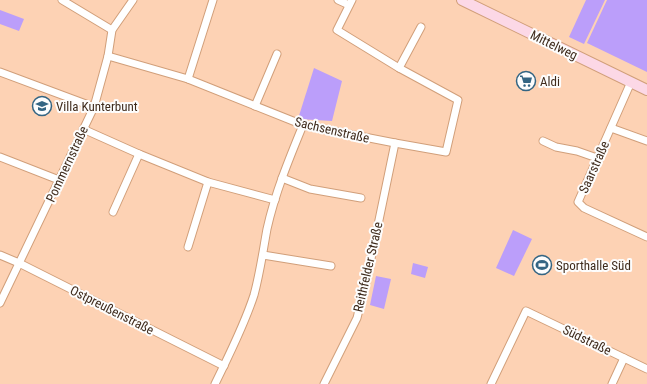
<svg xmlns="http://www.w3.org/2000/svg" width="647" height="384" viewBox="0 0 647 384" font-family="'Roboto Condensed',sans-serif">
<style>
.green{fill:#bb9efa}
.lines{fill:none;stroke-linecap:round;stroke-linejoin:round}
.street-casing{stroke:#d19f7a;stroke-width:9}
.secondary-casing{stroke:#d19f7a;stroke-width:12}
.street{stroke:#fff;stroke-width:7}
.secondary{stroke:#fcd8e6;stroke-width:10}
.labels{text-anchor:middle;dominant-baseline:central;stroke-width:4;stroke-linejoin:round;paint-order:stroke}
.street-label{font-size:13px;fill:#3f2b1c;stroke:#fdfdfd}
.poi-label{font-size:13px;fill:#3f2b1c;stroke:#fdfdfd;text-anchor:start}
</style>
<rect width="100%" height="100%" fill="#fdd2b4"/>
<!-- green -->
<g class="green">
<polygon points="586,0 605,0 584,44 569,37"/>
<polygon points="607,0 647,0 647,72 587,43"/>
<polygon points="0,10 24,19 19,31 0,24"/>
<polygon points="314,68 342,81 332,121 298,119"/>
<polygon points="513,230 532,239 514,276 496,268"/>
<polygon points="413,263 428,267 425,278 411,274"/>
<polygon points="376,276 391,279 384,309 370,305"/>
</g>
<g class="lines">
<!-- street casing -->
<g class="street-casing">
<g id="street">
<polyline points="62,0 112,30"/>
<polyline points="338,0 349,5"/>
<polyline points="108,56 188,79 303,125 395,143 446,152 458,100 399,68 337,30 352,0"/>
<polyline points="399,68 421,27"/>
<polyline points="0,72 94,107"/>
<polyline points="188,79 213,0"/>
<polyline points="631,82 578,202 584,208 647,237"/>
<polyline points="255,106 277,54"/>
<polyline points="611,128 647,141"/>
<polyline points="83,129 139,154 208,182 275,200"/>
<polyline points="543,141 556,147 577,151 597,158"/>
<polyline points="0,157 59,180"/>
<polyline points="282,178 310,189 361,198"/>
<polyline points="113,212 139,154"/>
<polyline points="188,247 208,182"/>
<polyline points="0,255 19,263 224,366"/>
<polyline points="263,255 331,266"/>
<polyline points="0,303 94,107 108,56 112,30 133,0"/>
<path d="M215 384C229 355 244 326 254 295 260 273 263 251 267 229 275 193 289 159 303 125"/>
<polyline points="324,384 357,318 368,273 395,143"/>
<polyline points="491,384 526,311 647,369"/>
<polyline points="612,384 624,358"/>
</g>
</g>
<!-- secondary casing -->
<g class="secondary-casing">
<polyline id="secondary" points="462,0 647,90"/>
</g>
<!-- street -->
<use href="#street" class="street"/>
<!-- secondary -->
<use href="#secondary" class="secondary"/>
</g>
<!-- icons -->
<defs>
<g id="supermarket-ring" transform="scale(1)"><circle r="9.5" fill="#fdfdfd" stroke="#346583" stroke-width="1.5"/><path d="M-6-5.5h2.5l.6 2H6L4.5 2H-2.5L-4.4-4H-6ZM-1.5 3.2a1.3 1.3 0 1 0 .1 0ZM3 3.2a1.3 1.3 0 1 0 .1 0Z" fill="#346583"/></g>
<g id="school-ring" transform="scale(1)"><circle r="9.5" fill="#fdfdfd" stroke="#346583" stroke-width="1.5"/><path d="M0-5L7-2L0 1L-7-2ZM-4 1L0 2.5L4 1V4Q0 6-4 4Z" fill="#346583"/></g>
<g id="stadium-ring" transform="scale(1)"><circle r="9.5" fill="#fdfdfd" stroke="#346583" stroke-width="1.5"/><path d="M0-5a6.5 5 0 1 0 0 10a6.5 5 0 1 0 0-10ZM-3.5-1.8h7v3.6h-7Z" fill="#346583"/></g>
</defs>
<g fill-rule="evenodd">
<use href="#supermarket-ring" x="526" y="81"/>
<use href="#school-ring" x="42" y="106"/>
<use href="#stadium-ring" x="542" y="265"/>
</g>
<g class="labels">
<!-- street labels -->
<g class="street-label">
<text transform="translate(554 45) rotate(26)">Mittelweg</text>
<text transform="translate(332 130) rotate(13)">Sachsenstraße</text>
<text transform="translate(67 164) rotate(-65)">Pommernstraße</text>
<text transform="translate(594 167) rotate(-66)">Saarstraße</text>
<text transform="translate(368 267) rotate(-77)">Reithfelder Straße</text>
<text transform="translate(112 310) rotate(27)">Ostpreußenstraße</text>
<text transform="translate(587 340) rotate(26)">Südstraße</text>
</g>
<!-- poi labels -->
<g class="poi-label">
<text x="540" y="81">Aldi</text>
<text x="56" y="106">Villa Kunterbunt</text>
<text x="556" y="265">Sporthalle Süd</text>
</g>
</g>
</svg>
